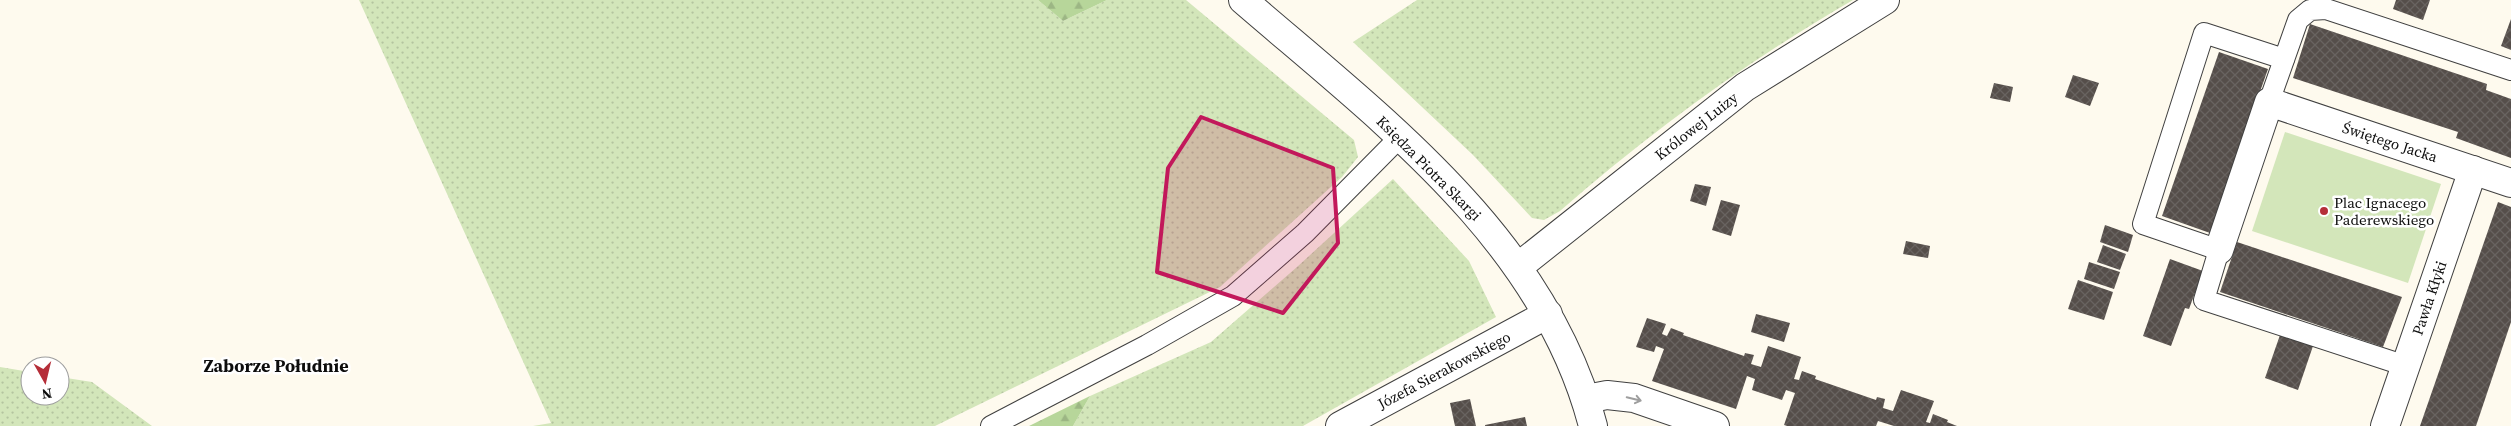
<svg xmlns="http://www.w3.org/2000/svg" width="2511" height="426" viewBox="0 0 2511 426" font-family="'Source Serif 4',serif">
<style>
.grass{fill:url(#grass-dots)}
.forest{fill:url(#forest-firs)}
.park{fill:#d3e6ba}
.building{fill:url(#building-cross-hatch)}
.lines{fill:none;stroke-linecap:round;stroke-linejoin:round}
.service-casing{stroke:#404040;stroke-width:22}
.minor-casing{stroke:#404040;stroke-width:30}
.tertiary-casing{stroke:#404040;stroke-width:30}
.service{stroke:#fff;stroke-width:20}
.minor{stroke:#fff;stroke-width:28}
.tertiary{stroke:#fff;stroke-width:28}
.oneway{stroke:#9e9e9e}
.marked{fill:#c2185b;fill-opacity:0.2;stroke:#c2185b;stroke-width:4;stroke-linejoin:round}
.poi-dot{fill:#b52e39;stroke:#fff;stroke-width:2}
.labels{text-anchor:middle;dominant-baseline:central;stroke-width:5;stroke-linejoin:round;paint-order:stroke}
.street-label{font-size:15px;fill:#0d0d0d;stroke:#fff}
.poi-label{font-size:15px;fill:#0d0d0d;stroke:#fff;text-anchor:start}
.quarter-label{font-size:18px;font-weight:bold;fill:#0d0d0d;stroke:#fff}
</style>
<defs>
<pattern id="grass-dots" width="8" height="8" patternUnits="userSpaceOnUse" patternTransform="scale(1.25)"><rect width="8" height="8" fill="#d3e6ba"/><path d="M2 2h.1M6 6h.1" fill="none" stroke="#b4c49f" stroke-width="1.8" stroke-linecap="round"/></pattern>
<pattern id="forest-firs" width="22" height="20" patternUnits="userSpaceOnUse" patternTransform="scale(1.25)"><rect width="22" height="20" fill="#b7d69a"/><path d="M5 1l3.5 6h-7zM16 11l3.5 6h-7z" fill="#9cb684"/></pattern>
<pattern id="building-cross-hatch" width="8" height="8" patternUnits="userSpaceOnUse" patternTransform="scale(1.25)"><rect width="8" height="8" fill="#554e4a"/><path d="M0 0l8 8M0 8l8-8" fill="none" stroke="#686360"/></pattern>
</defs>
<rect width="100%" height="100%" fill="#fefaee"/>
<!-- grass -->
<g class="grass">
<polygon points="359,0 1038,0 1063,21 1107,0 1186,0 1354,140 1358,157 1342,177 1220,287 935,426 533,426 551,423"/>
<path d="M1417 0H1853C1746 62 1653 130 1560 211L1544 220 1532 218 1473 155 1353 42Z"/>
<polygon points="1393,179 1469,261 1496,317 1303,426 1073,426 1090,396 1211,342 1297,267"/>
<polygon points="0,367 30,372 30,396 60,396 60,377 92,382 152,426 0,426"/>
</g>
<!-- forest -->
<g class="forest">
<polygon points="1038,0 1107,0 1063,21"/>
<polygon points="1090,396 1073,426 1029,426"/>
</g>
<!-- park -->
<polygon class="park" points="2285,132 2441,184 2408,283 2252,231"/>
<!-- building -->
<g class="building">
<polygon points="2396,0 2430,0 2423,20 2393,9"/>
<polygon points="2511,19 2511,50 2501,46"/>
<polygon points="2310,24 2487,84 2486,90 2511,99 2511,158 2456,138 2458,132 2293,78"/>
<polygon points="2219,52 2268,69 2210,233 2162,216"/>
<polygon points="2073,75 2099,83 2090,106 2065,97"/>
<polygon points="1994,83 2013,87 2010,102 1990,98"/>
<polygon points="1695,184 1711,187 1706,206 1690,201"/>
<polygon points="1721,200 1740,205 1731,236 1712,230"/>
<polygon points="2498,202 2511,207 2511,322 2476,426 2420,426"/>
<polygon points="2105,225 2133,235 2128,252 2100,242"/>
<polygon points="1906,241 1930,246 1928,258 1903,254"/>
<polygon points="2237,242 2402,297 2383,347 2220,292"/>
<polygon points="2103,245 2126,254 2120,270 2097,262"/>
<polygon points="2170,259 2203,271 2189,309 2185,308 2171,346 2143,336"/>
<polygon points="2089,262 2120,272 2114,289 2084,279"/>
<polygon points="2078,280 2113,292 2104,320 2068,309"/>
<polygon points="1756,314 1790,323 1784,342 1751,332"/>
<polygon points="1647,318 1666,324 1662,334 1667,336 1671,328 1684,333 1683,335 1744,356 1745,353 1754,355 1751,364 1761,367 1768,346 1801,357 1794,379 1799,380 1802,371 1816,376 1815,379 1876,400 1877,397 1885,399 1883,408 1893,411 1901,390 1934,401 1926,422 1930,423 1933,414 1948,420 1947,422 1957,426 1894,426 1878,421 1876,426 1787,426 1784,425 1795,393 1786,390 1782,400 1752,390 1755,379 1747,376 1736,409 1652,381 1664,349 1656,346 1654,352 1636,347"/>
<polygon points="2280,335 2313,346 2298,390 2265,378"/>
<polygon points="1470,399 1476,426 1455,426 1450,403"/>
<polygon points="1525,417 1527,426 1485,426 1485,425"/>
</g>
<g class="lines">
<!-- service casing -->
<g class="service-casing">
<g id="service">
<polyline points="2284,59 2204,33 2143,224 2219,250 2204,300 2406,366"/>
<polyline points="2269,102 2298,20 2310,10 2326,9 2511,70"/>
<polyline points="991,426 1147,345 1233,296 1305,233 1401,136"/>
</g>
</g>
<!-- minor casing -->
<g class="minor-casing">
<g id="minor">
<polyline points="2219,250 2269,102 2511,183"/>
<polyline points="1518,267 1745,87 1885,0"/>
<polyline points="1586,399 1607,395 1634,398 1715,426"/>
<polyline points="1340,426 1548,314"/>
<polyline points="2385,426 2473,170"/>
</g>
</g>
<!-- tertiary casing -->
<g class="tertiary-casing">
<path id="tertiary" d="M1243 0C1382 120 1545 240 1593 426"/>
</g>
<!-- service -->
<use href="#service" class="service"/>
<!-- minor -->
<use href="#minor" class="minor"/>
<!-- tertiary -->
<use href="#tertiary" class="tertiary"/>
</g>
<!-- one-way arrows -->
<defs><path id="oneway-shaft" d="M-6 0H5M1.5-3L5.5 0L1.5 3" fill="none" stroke-width="1.6" stroke-linecap="round" stroke-linejoin="round" transform="scale(1.25)"/></defs>
<use class="oneway" href="#oneway-shaft" transform="translate(1634 399) rotate(14)"/>
<!-- marked area -->
<path class="marked" d="M1201 117 1333 168 1338 243 1283 313 1157 272 1168 168Z"/>
<!-- markers -->
<circle class="poi-dot" cx="2324" cy="211" r="5"/>
<g class="labels">
<!-- street labels -->
<g class="street-label">
<text transform="translate(1696 126) rotate(-38)">Królowej Luizy</text>
<text transform="translate(2390 142) rotate(18)">Świętego Jacka</text>
<text transform="translate(1429 168) rotate(45)">Księdza Piotra Skargi</text>
<text transform="translate(2429 298) rotate(-71)">Pawła Kłyki</text>
<text transform="translate(1444 370) rotate(-28)">Józefa Sierakowskiego</text>
</g>
<!-- poi labels -->
<g class="poi-label">
<text x="2334" y="202">Plac Ignacego<tspan x="2334" dy="17">Paderewskiego</tspan></text>
</g>
<!-- quarter labels -->
<g class="quarter-label">
<text x="276" y="365">Zaborze Południe</text>
</g>
</g>
<!-- north arrow -->
<g transform="translate(45 381) rotate(172)"><circle r="24" fill="#ffffff" stroke="#9e9e9e"/>
<path d="M0-4L9 19L0 12L-9 19Z" fill="#b52e39"/>
<text y="-8" font-size="14" font-weight="bold" text-anchor="middle" fill="#0d0d0d">N</text>
</g>
</svg>
